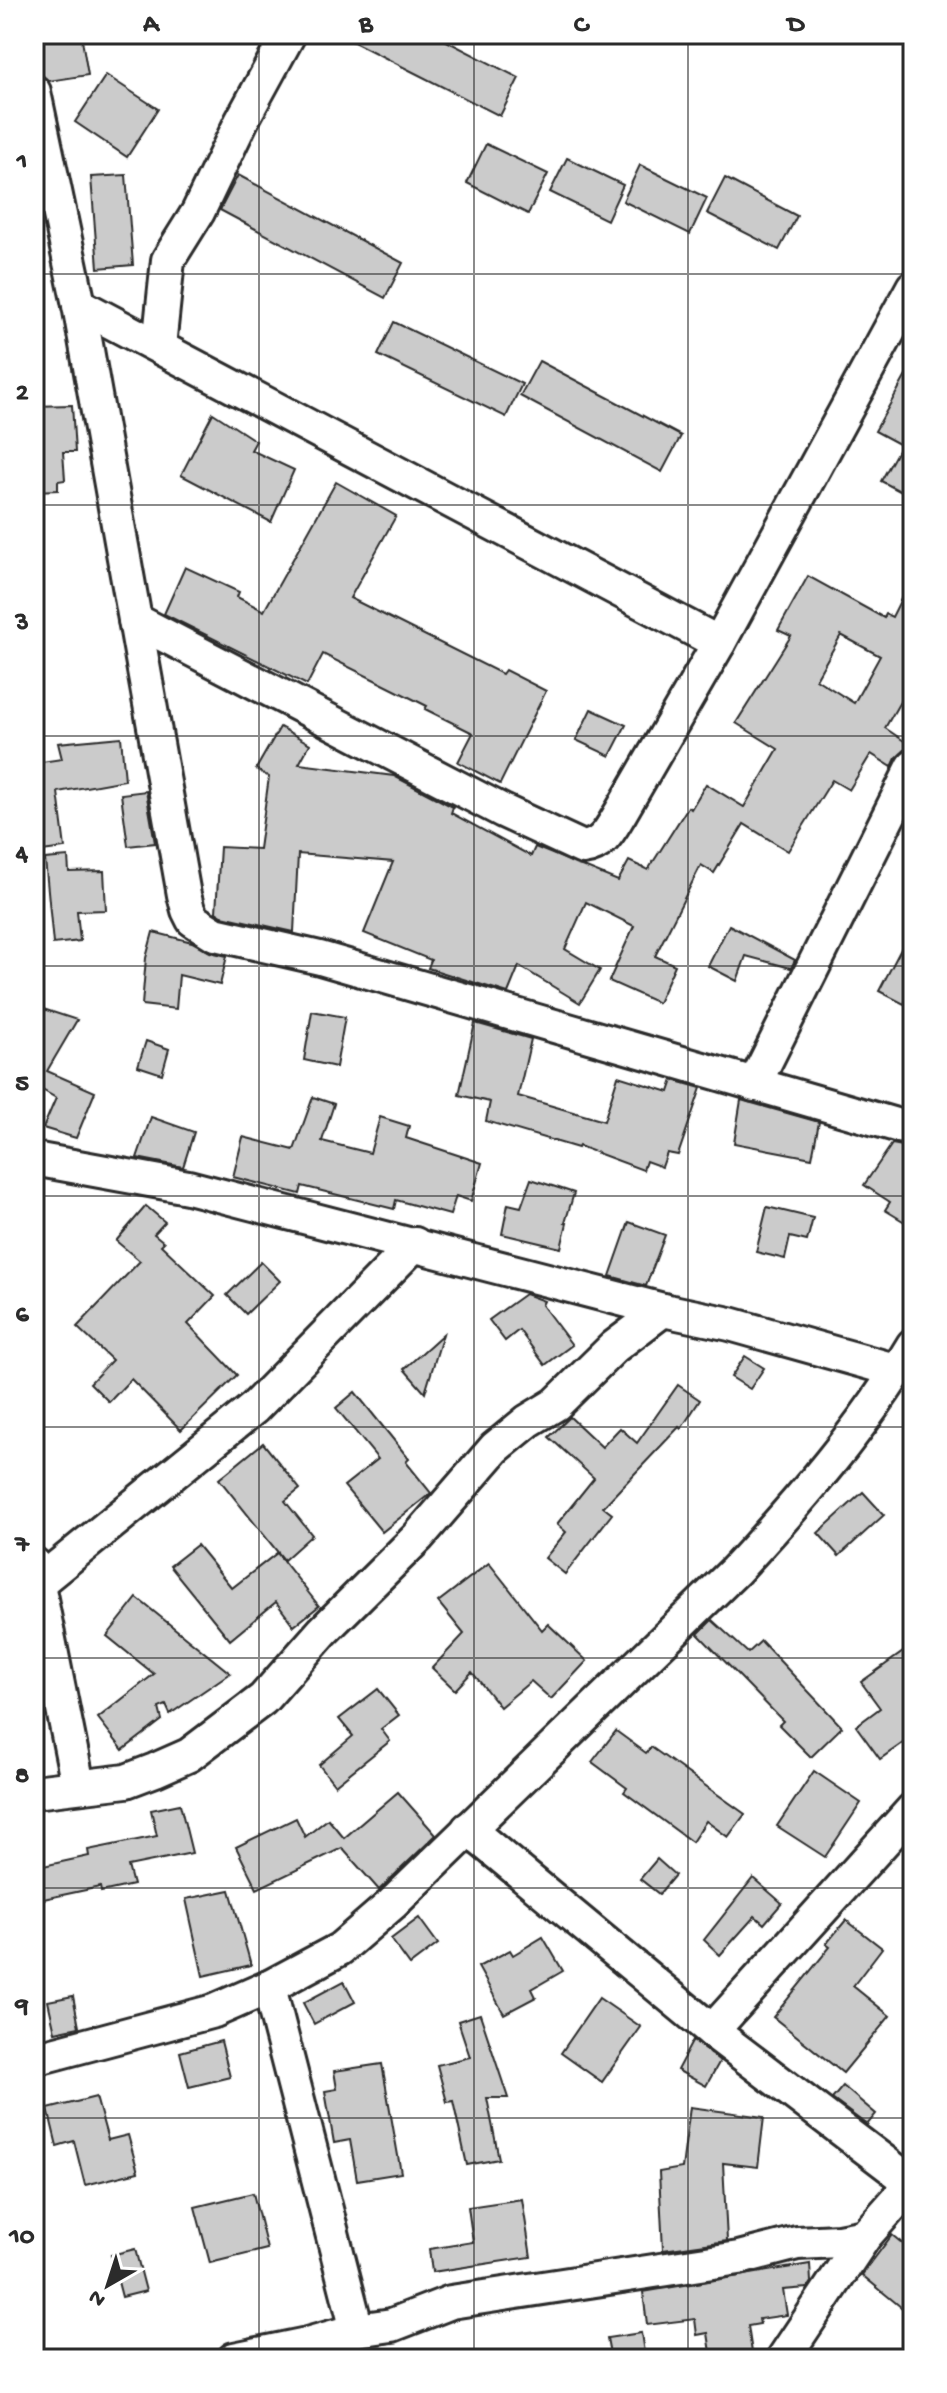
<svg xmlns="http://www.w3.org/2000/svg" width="947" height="2393" viewBox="0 0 947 2393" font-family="'Gochi Hand',sans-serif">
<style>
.building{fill:#cbcbcb;stroke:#2b2b2b;stroke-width:2;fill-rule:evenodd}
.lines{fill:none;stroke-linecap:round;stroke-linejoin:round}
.minor-casing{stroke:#2b2b2b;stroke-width:38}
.minor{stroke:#fff;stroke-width:32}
.grid{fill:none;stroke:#2b2b2b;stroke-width:2;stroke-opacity:0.55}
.neatline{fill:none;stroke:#2b2b2b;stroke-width:3}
.grid-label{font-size:26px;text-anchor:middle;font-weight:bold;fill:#2b2b2b}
</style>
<rect width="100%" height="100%" fill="#fff"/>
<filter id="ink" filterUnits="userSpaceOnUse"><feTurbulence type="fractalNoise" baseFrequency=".0125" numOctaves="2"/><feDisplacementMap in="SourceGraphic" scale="16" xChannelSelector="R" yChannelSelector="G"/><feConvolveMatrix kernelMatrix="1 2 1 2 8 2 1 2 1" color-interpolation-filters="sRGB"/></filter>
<g filter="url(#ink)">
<!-- building -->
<g class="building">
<polygon points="34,34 81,34 88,75 49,81 41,74 34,74"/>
<polygon points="338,34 433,34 519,78 500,116"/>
<polygon points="106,75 158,109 127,157 75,122"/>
<polygon points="486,144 548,174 528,214 467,183"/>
<polygon points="567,158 623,185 607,220 550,192"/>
<polygon points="640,165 707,198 690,234 623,201"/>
<polygon points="126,175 133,265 98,268 91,177"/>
<polygon points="238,175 403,263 385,298 220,210"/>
<polygon points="725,178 797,216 779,250 707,213"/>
<polygon points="394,322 522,384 506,417 378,355"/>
<polygon points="539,361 681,436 662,472 520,396"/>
<polygon points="913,363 913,498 881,481 901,445 875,431"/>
<polygon points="72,405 75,452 63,452 65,480 58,481 58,490 34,491 34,406"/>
<polygon points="213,413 256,441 251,450 294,470 271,522 181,475"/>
<polygon points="336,482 396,516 350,598 502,674 505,670 546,691 500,784 458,762 473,733 425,709 427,706 323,654 307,685 164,614 185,567 239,592 237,597 264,611"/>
<path d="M913 575V679L885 728 910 745 896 758 892 767 871 754 849 790 832 780 788 851 744 824 714 873 701 865 655 956 675 965 658 1003 609 981 634 926 586 902 565 949 600 970 580 1003 519 966 508 993 428 968 431 960 364 933 393 862 298 854 294 932 222 916 216 912 220 847 259 849 269 777 256 769 280 727 310 744 299 764 394 776 453 807 451 813 531 856 535 847 618 881 629 861 648 870 688 807 691 809 706 784 744 807 778 749 736 723 791 636 778 630 808 576 884 618 886 614 892 617ZM841 635 880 656 854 703 816 679Z"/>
<polygon points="591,709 626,725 610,756 576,740"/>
<polygon points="121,737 125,780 58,792 65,848 34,852 34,763 62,759 58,743"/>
<polygon points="146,791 155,843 128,846 121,794"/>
<polygon points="68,857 69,872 104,871 106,910 77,911 80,941 53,944 45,859"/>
<polygon points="729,925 795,960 791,968 746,956 737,981 708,966"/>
<polygon points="913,926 913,988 904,1004 879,991"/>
<polygon points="153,932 192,942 210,952 227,956 220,985 179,975 176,1009 142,1005 146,958"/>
<polygon points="34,1006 77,1020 47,1071 95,1092 76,1138 43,1128 56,1098 37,1087 34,1092"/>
<polygon points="312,1011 345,1017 336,1067 304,1060"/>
<polygon points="475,1023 531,1039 518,1096 604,1121 618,1076 669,1092 673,1080 701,1088 678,1155 667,1153 662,1167 646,1161 643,1170 579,1146 578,1148 486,1121 490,1102 459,1095"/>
<polygon points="146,1041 169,1049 162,1074 138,1066"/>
<polygon points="313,1097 334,1104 322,1141 370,1153 380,1117 409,1126 406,1138 482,1163 471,1201 456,1196 450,1215 396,1200 394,1209 302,1186 300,1194 233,1177 243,1137 294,1150"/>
<polygon points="741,1100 819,1122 812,1158 734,1143"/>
<polygon points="151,1117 194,1132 183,1167 137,1158"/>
<polygon points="892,1144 913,1148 913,1227 885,1210 890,1202 864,1185"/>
<polygon points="531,1179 574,1193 565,1223 567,1223 561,1248 502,1234 508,1204 521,1207"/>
<polygon points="146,1206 165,1222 154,1234 164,1242 161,1245 215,1296 188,1324 237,1375 181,1430 131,1379 109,1402 90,1383 112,1360 77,1327 140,1261 116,1241"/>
<polygon points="767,1207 813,1218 807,1241 790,1237 785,1259 756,1252"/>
<polygon points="629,1222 665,1235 646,1286 610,1276"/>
<polygon points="261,1262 280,1281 246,1314 227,1295"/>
<polygon points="525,1294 544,1301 542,1305 572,1345 545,1365 519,1330 505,1341 489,1320"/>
<polygon points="443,1334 425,1393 404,1369"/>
<polygon points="745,1356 764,1368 750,1389 731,1377"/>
<polygon points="678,1385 700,1400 681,1429 679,1427 603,1507 612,1514 565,1574 545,1558 566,1532 557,1524 594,1478 549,1437 570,1417 602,1447 620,1428 637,1443"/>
<polygon points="355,1392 409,1459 406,1462 431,1493 382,1532 344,1486 378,1459 336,1408"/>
<polygon points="263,1443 300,1489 285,1501 312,1535 284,1560 219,1479"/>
<polygon points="863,1492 884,1515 839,1556 818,1533"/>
<polygon points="197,1545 232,1588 277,1553 319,1606 294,1626 276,1602 230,1640 170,1566"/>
<polygon points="489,1563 542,1630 548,1624 587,1661 551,1699 531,1681 500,1707 472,1672 455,1690 432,1668 464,1634 438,1602"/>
<polygon points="137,1598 230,1673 170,1714 166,1705 159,1708 162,1720 123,1750 98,1718 154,1674 107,1636"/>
<polygon points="712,1620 748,1653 761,1641 842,1727 811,1757 779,1725 783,1721 698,1634"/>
<polygon points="913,1645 913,1736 880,1759 856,1726 880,1708 861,1682"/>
<polygon points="378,1689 399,1715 381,1729 390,1741 335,1785 319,1765 353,1736 339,1719"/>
<polygon points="616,1731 646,1753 651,1747 745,1814 728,1837 706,1821 692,1842 624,1792 627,1788 592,1762"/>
<polygon points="814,1771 861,1803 825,1857 777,1826"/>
<polygon points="398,1792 436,1835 379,1890 342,1848 257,1889 236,1847 296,1818 305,1837 328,1819 344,1838"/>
<polygon points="180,1804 192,1853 128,1866 133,1885 101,1892 100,1887 34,1901 34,1868 89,1856 88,1850 157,1836 151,1810"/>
<polygon points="657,1859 675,1875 659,1894 640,1879"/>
<polygon points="753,1878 782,1903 764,1924 755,1916 720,1955 704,1940"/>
<polygon points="230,1890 251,1965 203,1976 186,1899"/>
<polygon points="419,1918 438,1944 410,1965 391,1939"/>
<polygon points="846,1920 882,1948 853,1986 890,2016 843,2073 773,2017 830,1947 826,1944"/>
<polygon points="543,1937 563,1971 532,1989 536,1997 504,2014 478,1967 510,1950 513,1955"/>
<polygon points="344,1981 355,2002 314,2024 303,2003"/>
<polygon points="73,1996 79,2027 55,2032 48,2001"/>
<polygon points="599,1998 641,2027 602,2082 561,2053"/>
<polygon points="480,2014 508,2098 487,2098 499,2159 467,2165 453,2101 447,2102 437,2065 470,2057 458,2021"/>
<polygon points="693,2040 720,2061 706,2086 677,2070"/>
<polygon points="221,2041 230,2077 189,2087 180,2052"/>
<polygon points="382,2064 401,2173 357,2180 350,2140 334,2143 325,2091 337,2089 334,2071"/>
<polygon points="843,2086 876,2114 867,2125 832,2099"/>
<polygon points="96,2097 108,2140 128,2135 138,2172 85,2185 74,2141 57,2146 48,2109"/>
<polygon points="690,2107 764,2117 758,2167 723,2163 727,2241 663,2250 659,2172 682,2168"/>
<polygon points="253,2193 267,2249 210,2263 195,2207"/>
<polygon points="522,2199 531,2257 432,2272 429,2249 473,2242 468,2207"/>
<polygon points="892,2235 913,2252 913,2317 862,2275"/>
<polygon points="135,2249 146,2291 122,2297 111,2255"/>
<polygon points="810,2264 811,2282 807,2288 783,2290 787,2315 759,2319 760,2324 748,2326 753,2359 712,2359 708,2333 697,2335 695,2319 647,2325 643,2292"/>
<polygon points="641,2333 645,2359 611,2359 607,2338"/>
</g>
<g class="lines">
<!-- minor casing -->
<g class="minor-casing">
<g id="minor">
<polyline points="34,92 79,305 184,895 188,910 193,920 215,934 320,958 913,1130"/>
<polyline points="79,305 719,643"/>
<polyline points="159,346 168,260 198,212 241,122 289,34"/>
<path d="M135 620 503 811 583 848C604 845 610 830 621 812L719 643 913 287"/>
<polyline points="754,1085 913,767"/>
<polyline points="34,1159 188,1187 663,1310 730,1324 898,1371"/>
<polyline points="34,1564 78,1785"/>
<polyline points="38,1583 254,1408 415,1244"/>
<polyline points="34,1792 126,1781 155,1770 189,1755 263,1699 323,1631 418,1537 495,1448 528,1421 556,1404 614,1347 663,1310"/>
<polyline points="468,1829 712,2031 912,2183"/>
<polyline points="269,1987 357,2330"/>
<polyline points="712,2031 913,1809"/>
<path d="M34 2059 214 2011 269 1987 340 1949 392 1904 735 1571C800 1501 864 1427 913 1345"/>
<polyline points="234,2359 307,2344 357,2330 392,2325 451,2302 739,2258 797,2243 839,2241 865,2236"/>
<polyline points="783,2359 865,2236 913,2182"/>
</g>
</g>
<!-- minor -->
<use href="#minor" class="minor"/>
</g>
</g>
<!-- grid -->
<path class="grid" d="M259 34V2359M474 34V2359M688 34V2359M34 274H913M34 505H913M34 736H913M34 966H913M34 1196H913M34 1427H913M34 1658H913M34 1888H913M34 2118H913"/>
<!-- margin -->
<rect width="947" height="2393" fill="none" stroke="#fff" stroke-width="88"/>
<!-- north arrow -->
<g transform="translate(108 2285) rotate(219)" stroke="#ffffff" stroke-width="6" paint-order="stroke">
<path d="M0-6L14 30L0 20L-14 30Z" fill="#2b2b2b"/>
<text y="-12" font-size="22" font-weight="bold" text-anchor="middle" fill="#2b2b2b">N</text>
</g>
<rect x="44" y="44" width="859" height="2305" class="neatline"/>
<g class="grid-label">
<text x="151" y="31">A</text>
<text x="366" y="31">B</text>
<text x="581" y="31">C</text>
<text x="796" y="31">D</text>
<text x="22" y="168">1</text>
<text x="22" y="399">2</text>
<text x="22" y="629">3</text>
<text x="22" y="860">4</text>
<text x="22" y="1090">5</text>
<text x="22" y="1321">6</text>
<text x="22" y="1551">7</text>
<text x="22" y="1782">8</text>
<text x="22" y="2012">9</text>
<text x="22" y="2243">10</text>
</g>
</svg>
